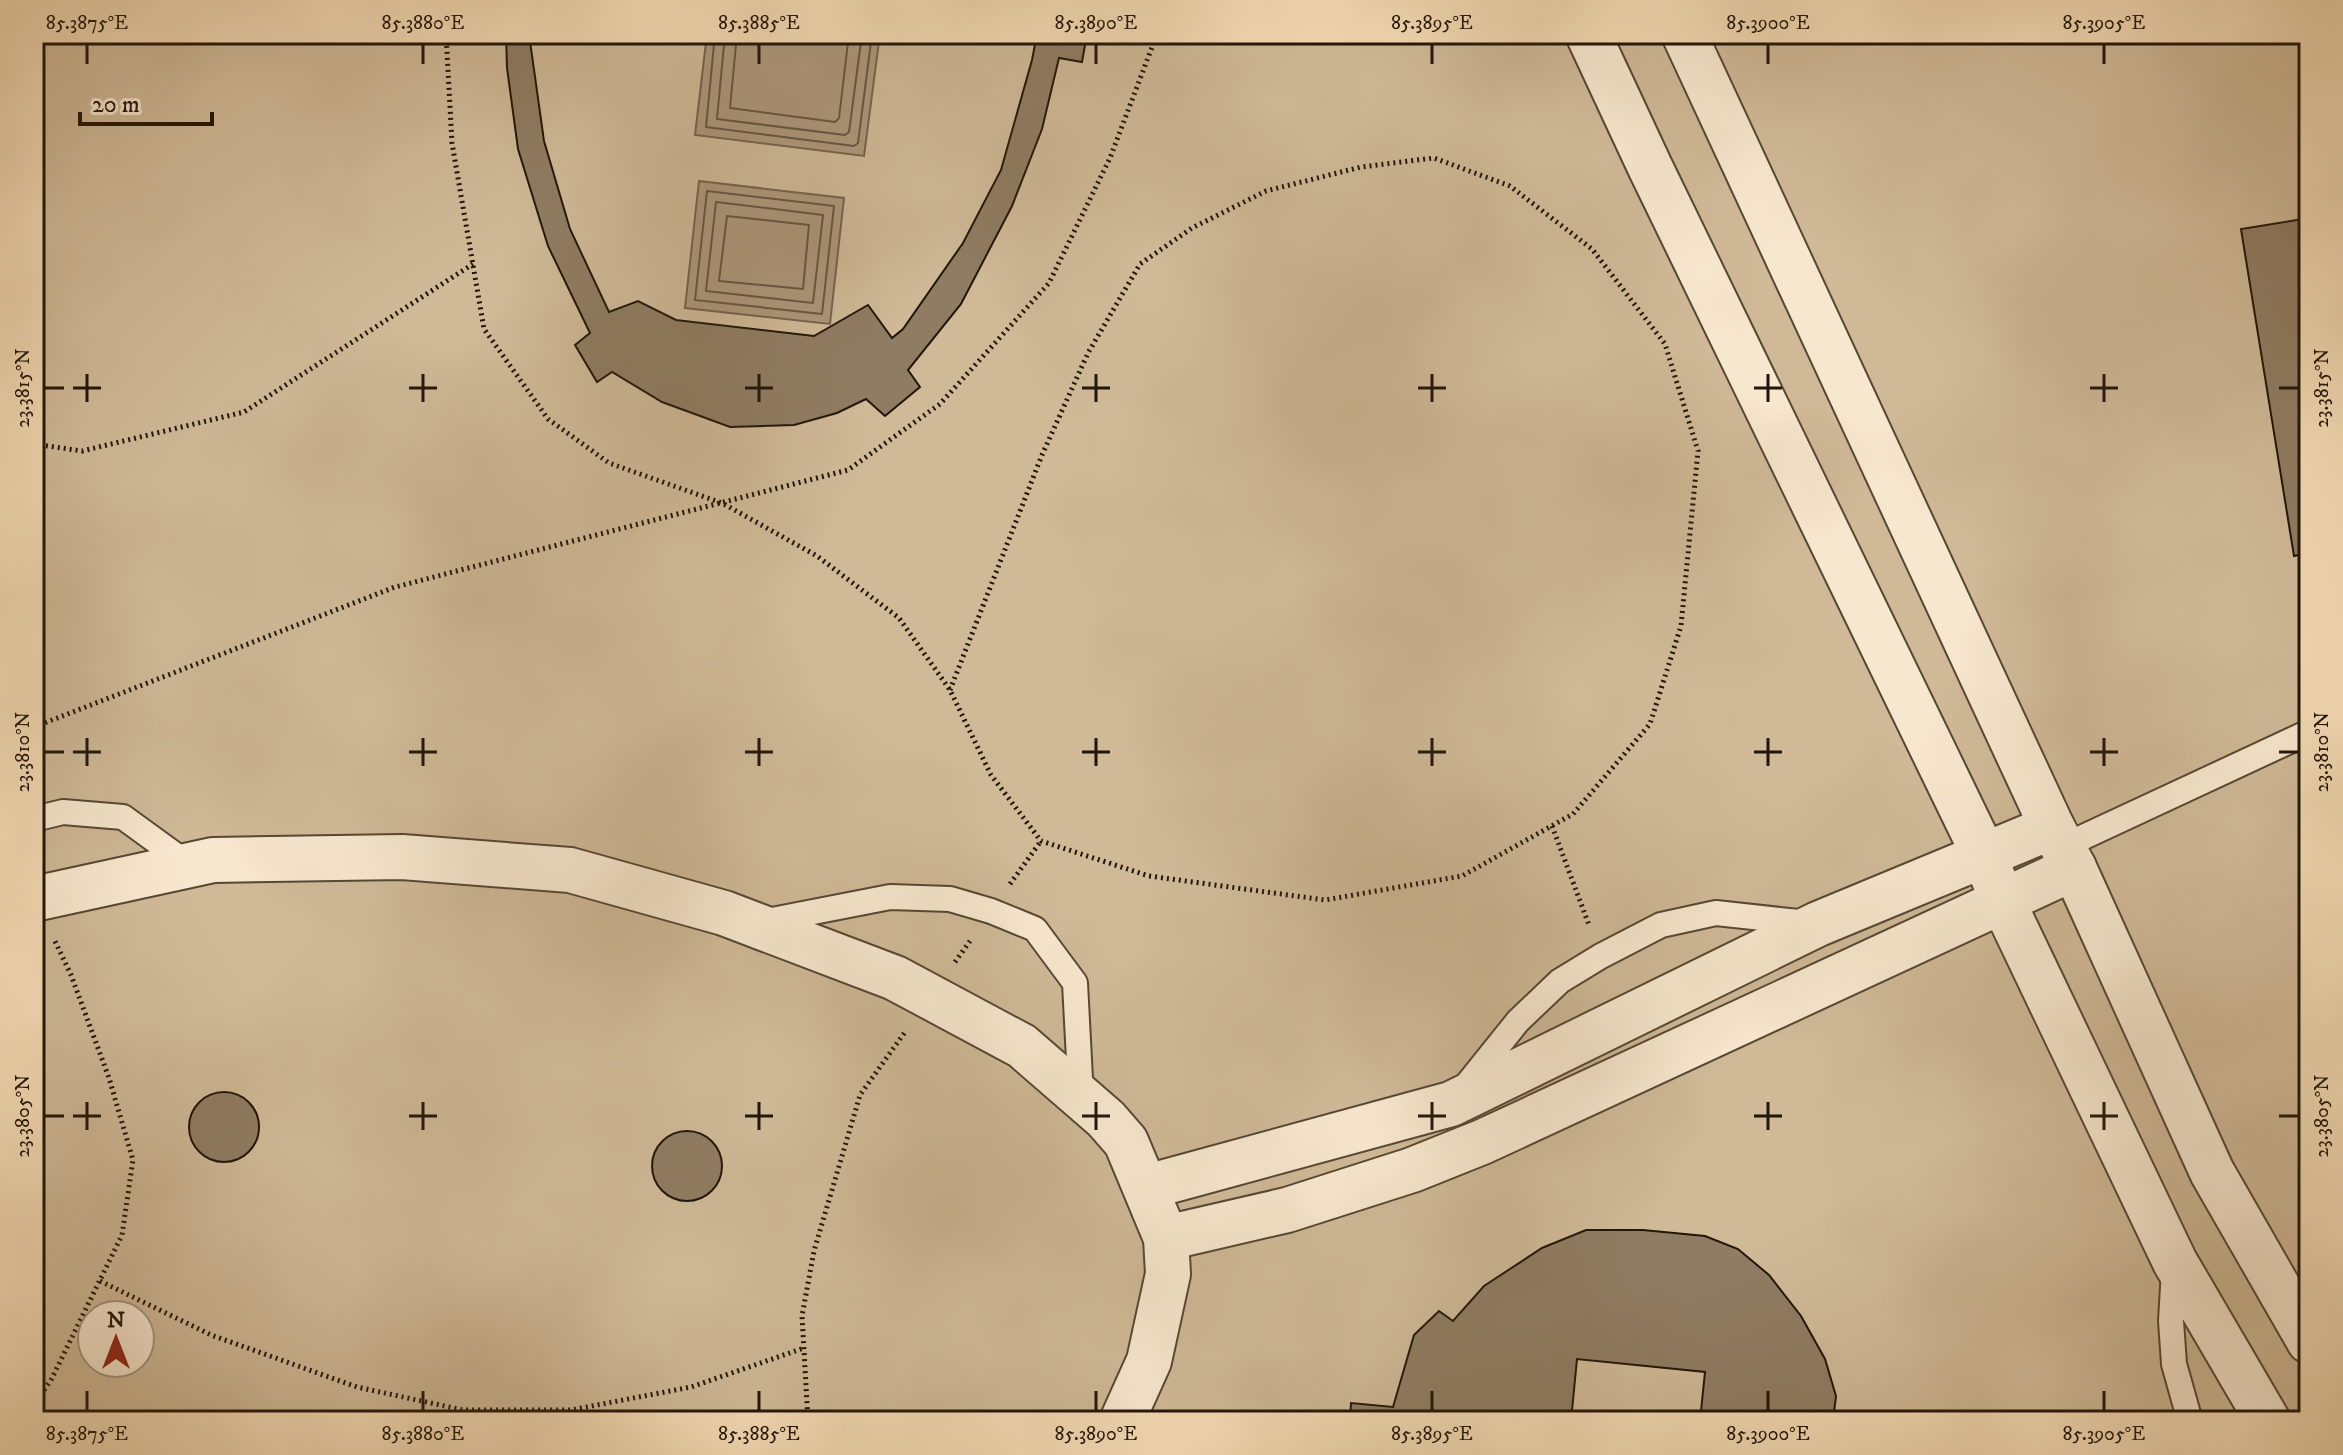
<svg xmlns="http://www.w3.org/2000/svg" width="2343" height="1455" viewBox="0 0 2343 1455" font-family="'IM FELL DW Pica',serif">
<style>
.green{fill:#cfb997;stroke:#786850;stroke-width:2;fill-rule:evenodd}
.water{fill:#ac977a;stroke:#75634d;stroke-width:2}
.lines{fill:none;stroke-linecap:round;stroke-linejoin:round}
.shore{stroke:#675642;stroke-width:2}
.building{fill:#8f7c62;stroke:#22160a;stroke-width:2}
.service-casing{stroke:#564734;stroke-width:28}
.minor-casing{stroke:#564734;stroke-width:48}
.path{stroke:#22160a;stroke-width:5;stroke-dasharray:2 4;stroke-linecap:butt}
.service{stroke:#f7e7ce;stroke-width:24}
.minor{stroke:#f7e7ce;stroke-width:44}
.ticks{fill:none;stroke:#22160a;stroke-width:3}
.neatline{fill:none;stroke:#22160a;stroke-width:3}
.ticks-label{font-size:20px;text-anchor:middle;fill:#22160a}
</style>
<rect width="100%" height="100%" fill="#f3dab4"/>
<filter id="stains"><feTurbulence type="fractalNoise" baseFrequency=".0025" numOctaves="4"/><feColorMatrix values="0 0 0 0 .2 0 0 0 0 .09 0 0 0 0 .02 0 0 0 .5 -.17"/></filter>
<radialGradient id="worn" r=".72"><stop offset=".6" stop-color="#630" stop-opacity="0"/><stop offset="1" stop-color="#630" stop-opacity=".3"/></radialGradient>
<!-- green -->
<path class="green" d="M34 34H2309V1421H34ZM92 1315H140V1363H92Z"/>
<!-- water -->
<g class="water">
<polygon points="707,34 880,34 864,156 695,135"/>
<polygon points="699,181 844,198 830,324 685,308"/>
</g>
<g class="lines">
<!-- shore -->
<g class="shore">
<polyline points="715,34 706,127 854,146 858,143 872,34"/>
<polyline points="725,34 717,119 845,135 849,132 862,34"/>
<polyline points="737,34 730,108 835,122 839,118 849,34"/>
<polygon points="707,191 834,206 822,314 695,300"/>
<polygon points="716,202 823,215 813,303 706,291"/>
<polygon points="727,216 809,225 803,289 719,281"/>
</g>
</g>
<!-- building -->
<g class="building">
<polygon points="506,34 529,34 544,141 570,229 609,312 638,301 676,320 814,336 868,305 892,338 903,329 963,243 1001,170 1032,60 1037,34 1087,34 1082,62 1059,58 1042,129 1012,206 961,304 908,370 920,387 885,416 866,399 837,413 794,425 730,427 662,402 612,372 597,382 575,345 590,333 548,246 518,149 507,68"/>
<polygon points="2309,218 2309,553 2294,556 2241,229"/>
<circle cx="224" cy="1127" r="35"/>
<circle cx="687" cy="1166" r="35"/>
<polygon points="1586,1230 1643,1230 1705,1236 1738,1249 1769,1275 1801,1316 1825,1359 1836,1396 1833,1421 1700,1421 1705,1372 1577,1359 1571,1421 1350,1421 1351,1403 1393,1407 1414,1335 1439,1311 1453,1321 1484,1286 1542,1248"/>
</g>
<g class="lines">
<!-- service casing -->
<g class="service-casing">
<g id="service">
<polyline points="34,819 63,812 123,817 189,865"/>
<polyline points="2062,847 2309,732"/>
<polyline points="762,922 890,897 950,899 991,911 1035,929 1075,983 1081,1098"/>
<polyline points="1465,1087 1518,1021 1560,981 1601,956 1661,925 1716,913 1808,923"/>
<polyline points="2174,1270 2171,1321 2174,1364 2190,1421"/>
</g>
</g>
<!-- minor casing -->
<g class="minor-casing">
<g id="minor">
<polyline points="1588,34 1650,167 1984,855 2003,902 2175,1262 2268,1421"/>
<polyline points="1684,34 2052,827 2074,868 2212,1172 2309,1341"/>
<polyline points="34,899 213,860 402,857 570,870 724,913 895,978 1022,1046 1106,1119 1126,1142 1166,1238 1168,1274 1149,1361 1122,1421"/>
<polyline points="1147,1187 1451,1104 1818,924 2052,827"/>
<polyline points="1166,1238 1287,1210 1412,1170 1482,1142 2074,868"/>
</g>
</g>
<!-- path -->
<g class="path">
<polyline points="446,34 452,143 484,329 548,419 609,463 722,503 817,556 899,618 950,690 991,775 1041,841 1149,876 1325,900 1462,876 1573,814 1650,724 1681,626 1698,451 1665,344 1592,249 1510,186 1434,158 1361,167 1266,191 1192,228 1140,264 1088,353 1042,455 950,690"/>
<polyline points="34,444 82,451 244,412 473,264"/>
<polyline points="34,727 395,587 848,470 940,404 1049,283 1110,158 1157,34"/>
<polyline points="1552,826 1589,925"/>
<polyline points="1010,884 1041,841"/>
<polyline points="955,962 970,941"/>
<polyline points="100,1281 211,1335 357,1387 463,1410 571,1410 691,1387 804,1348"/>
<polyline points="34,1405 51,1380 122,1235 133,1160 109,1078 71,975 54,939"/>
<polyline points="1173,1413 1191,1421"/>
<polyline points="808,1421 802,1316 814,1251 860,1095 905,1032"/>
</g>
<!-- service -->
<use href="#service" class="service"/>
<!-- minor -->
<use href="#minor" class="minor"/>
</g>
<!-- ticks -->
<path class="ticks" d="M87 44V64M423 44V64M759 44V64M1096 44V64M1432 44V64M1768 44V64M2104 44V64M87 374V402M423 374V402M759 374V402M1096 374V402M1432 374V402M1768 374V402M2104 374V402M44 388H64M73 388H101M409 388H437M745 388H773M1082 388H1110M1418 388H1446M1754 388H1782M2090 388H2118M2279 388H2299M87 738V766M423 738V766M759 738V766M1096 738V766M1432 738V766M1768 738V766M2104 738V766M44 752H64M73 752H101M409 752H437M745 752H773M1082 752H1110M1418 752H1446M1754 752H1782M2090 752H2118M2279 752H2299M87 1102V1130M423 1102V1130M759 1102V1130M1096 1102V1130M1432 1102V1130M1768 1102V1130M2104 1102V1130M44 1116H64M73 1116H101M409 1116H437M745 1116H773M1082 1116H1110M1418 1116H1446M1754 1116H1782M2090 1116H2118M2279 1116H2299M87 1391V1411M423 1391V1411M759 1391V1411M1096 1391V1411M1432 1391V1411M1768 1391V1411M2104 1391V1411"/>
<!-- margin -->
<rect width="2343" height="1455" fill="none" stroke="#f3dab4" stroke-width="88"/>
<!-- north arrow -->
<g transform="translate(116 1339)"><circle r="38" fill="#f7e7ce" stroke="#a29380" stroke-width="2"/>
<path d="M0-6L14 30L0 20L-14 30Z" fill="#8f2418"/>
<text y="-12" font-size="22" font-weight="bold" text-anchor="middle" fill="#22160a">N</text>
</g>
<!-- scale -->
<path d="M80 112v12h132v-12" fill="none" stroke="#22160a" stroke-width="4"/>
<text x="92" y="112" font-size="24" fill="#22160a" stroke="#f7e7ce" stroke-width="6" paint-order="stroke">20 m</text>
<rect x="44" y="44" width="2255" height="1367" class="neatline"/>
<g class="ticks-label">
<text x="87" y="29">85.3875°E</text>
<text x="423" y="29">85.3880°E</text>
<text x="759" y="29">85.3885°E</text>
<text x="1096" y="29">85.3890°E</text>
<text x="1432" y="29">85.3895°E</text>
<text x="1768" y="29">85.3900°E</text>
<text x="2104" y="29">85.3905°E</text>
<text transform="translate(22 388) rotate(-90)" y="7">23.3815°N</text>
<text transform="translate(2321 388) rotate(-90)" y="7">23.3815°N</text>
<text transform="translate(22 752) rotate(-90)" y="7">23.3810°N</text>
<text transform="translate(2321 752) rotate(-90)" y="7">23.3810°N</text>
<text transform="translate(22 1116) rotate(-90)" y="7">23.3805°N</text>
<text transform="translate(2321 1116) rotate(-90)" y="7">23.3805°N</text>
<text x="87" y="1440">85.3875°E</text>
<text x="423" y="1440">85.3880°E</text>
<text x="759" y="1440">85.3885°E</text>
<text x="1096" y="1440">85.3890°E</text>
<text x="1432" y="1440">85.3895°E</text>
<text x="1768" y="1440">85.3900°E</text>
<text x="2104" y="1440">85.3905°E</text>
</g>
<rect width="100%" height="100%" filter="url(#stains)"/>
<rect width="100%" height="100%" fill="url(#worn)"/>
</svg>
